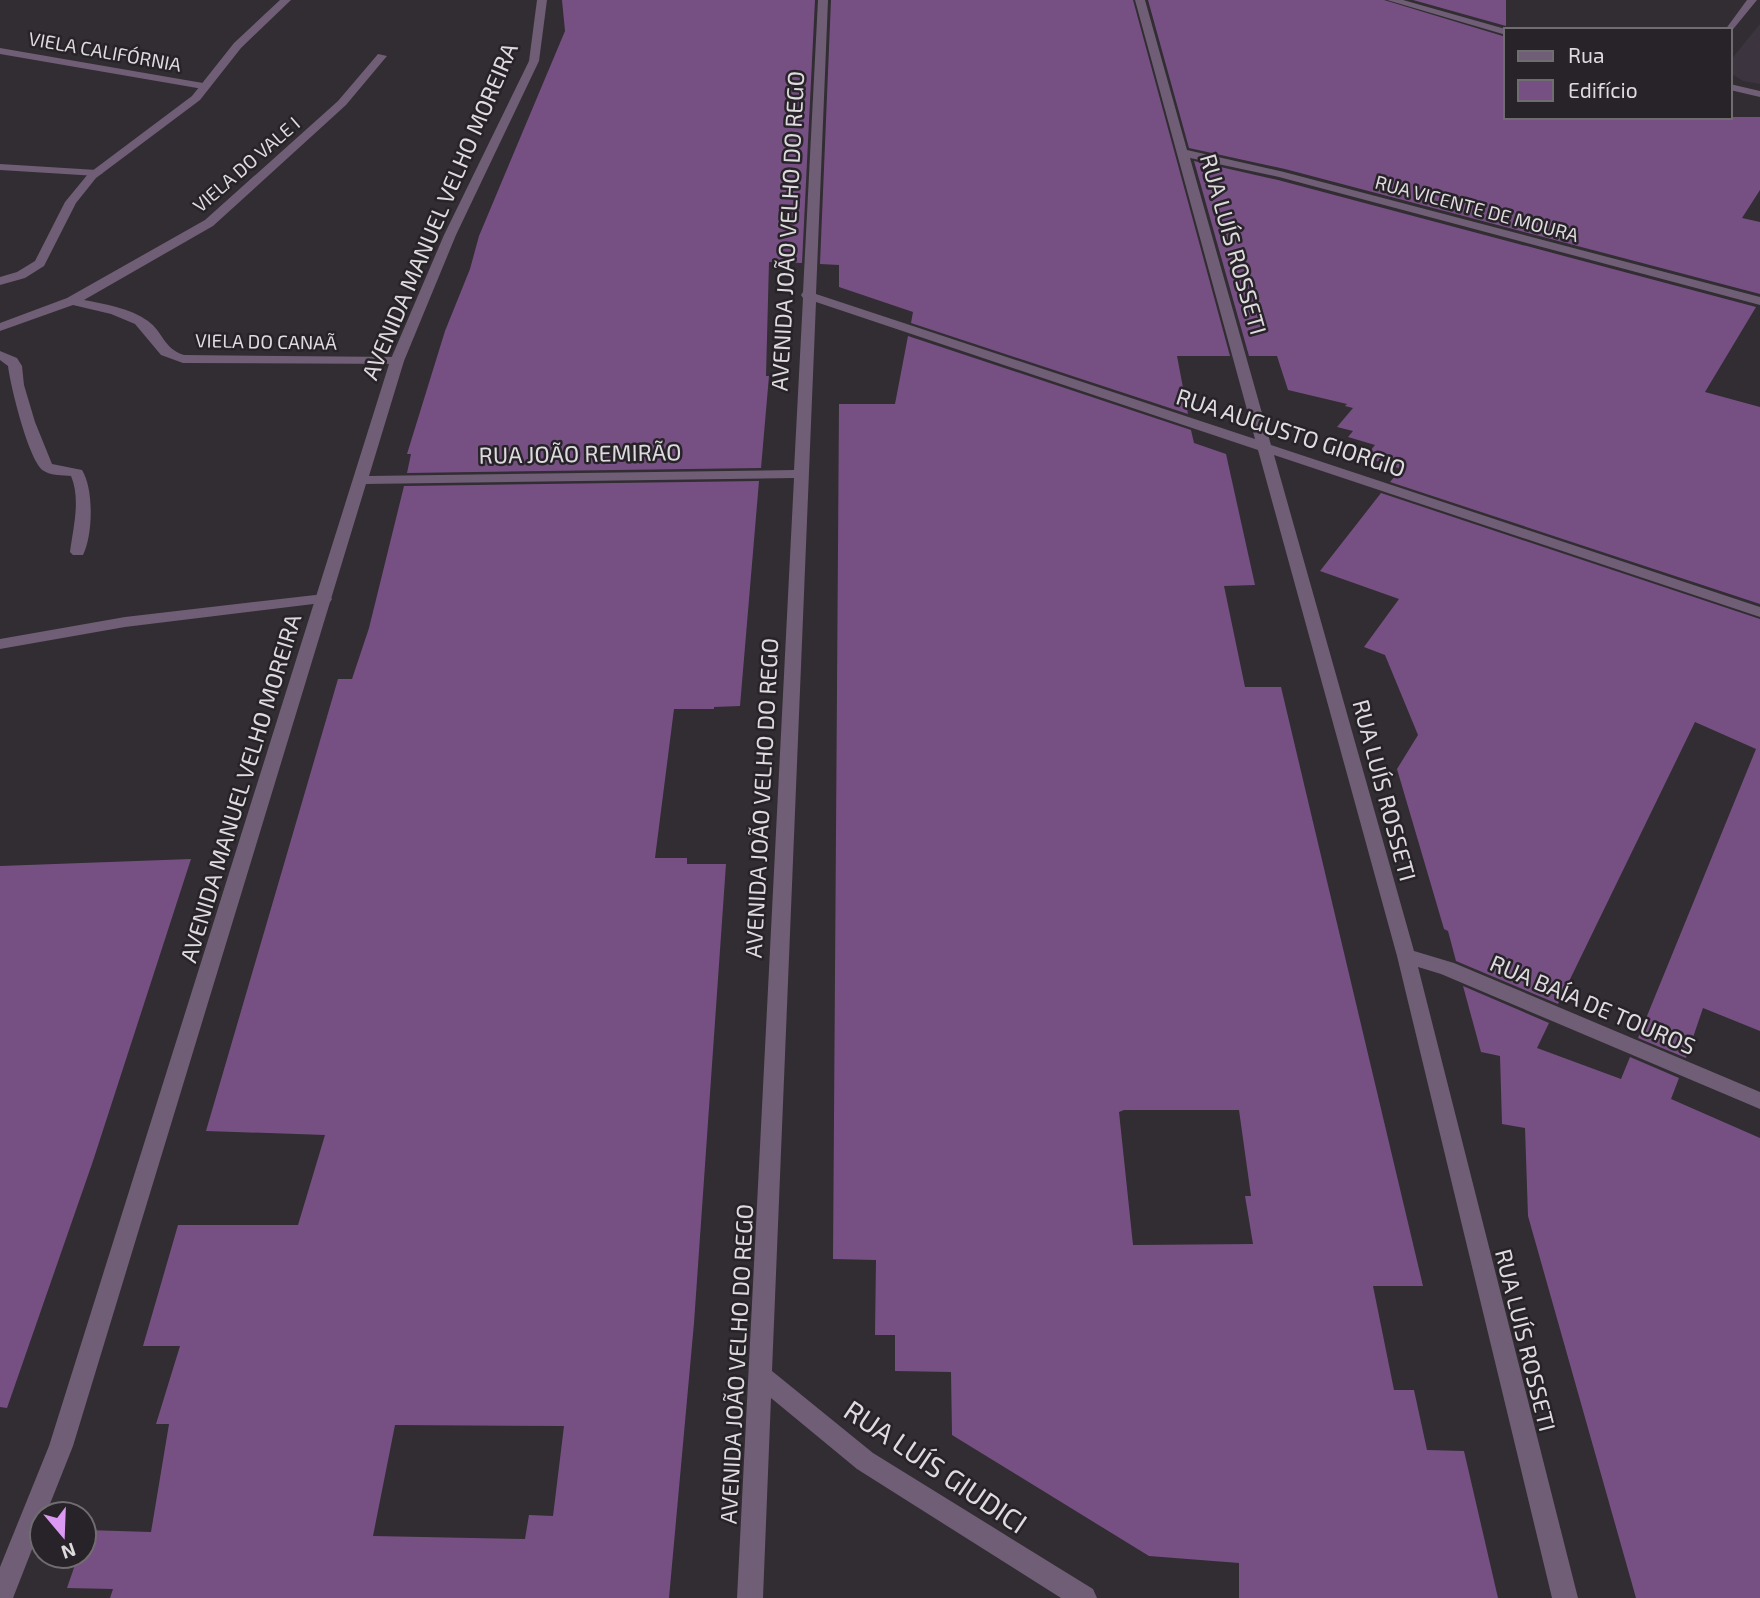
<svg xmlns="http://www.w3.org/2000/svg" width="1760" height="1598" viewBox="0 0 1760 1598" font-family="'Exo 2',sans-serif">
<style>
.built{fill:#3c343f}
.building{fill:#765083;fill-rule:evenodd}
.lines{fill:none;stroke-linecap:round;stroke-linejoin:round}
.lane{fill:#6f5e75;fill-rule:evenodd}
.street{fill:#6f5e75;fill-rule:evenodd}
.labels{text-anchor:middle;dominant-baseline:central;stroke-width:5;stroke-linejoin:round;paint-order:stroke}
.far-street-label{font-size:19px;fill:#dedbdf;stroke:#272328}
.street-label{font-size:23px;fill:#dedbdf;stroke:#272328}
.near-street-label{font-size:28px;fill:#dedbdf;stroke:#272328}
</style>
<rect width="100%" height="100%" fill="#312d32"/>
<!-- built -->
<polygon class="built" points="1760,24 1760,84 1743,81 1730,73 1730,61"/>
<!-- building -->
<g class="building">
<polygon points="562,0 815,0 802,263 769,262 766,376 769,376 761,468 407,473 411,454 407,454 445,331 470,269 479,236 565,31"/>
<polygon points="831,0 1133,0 1230,356 1177,356 1188,414 911,323 913,312 839,287 839,265 820,264"/>
<polygon points="1148,0 1384,0 1506,37 1506,117 1760,117 1760,190 1742,218 1760,222 1760,294 1285,169 1189,148"/>
<polygon points="1413,0 1506,0 1506,26"/>
<polygon points="1194,161 1278,180 1756,307 1705,392 1760,407 1760,604 1390,482 1401,469 1365,457 1375,445 1348,437 1353,431 1337,427 1353,408 1345,406 1347,404 1288,390 1277,356 1249,356"/>
<path d="M908 336 1191 430 1194 443 1226 454 1255 585 1224 586 1245 687H1281L1423 1286H1373L1394 1390H1414L1427 1450 1464 1451 1498 1598H1239V1563L1149 1556 952 1435 951 1372 895 1371V1335H875L876 1260 833 1259 839 404H895ZM1124 1110H1239L1251 1196H1245L1253 1244 1133 1245 1119 1112Z"/>
<path d="M759 481 740 706 714 707V709H674L655 858H687V864H726L694 1323 669 1598H110L113 1589 67 1588 78 1556H84L86 1530 151 1532 169 1424H156L180 1346H143L178 1225H298L325 1135 206 1131 338 679H352L369 628 404 486ZM395 1425 564 1426 553 1516 529 1515 525 1539 373 1536Z"/>
<polygon points="1381,493 1760,619 1760,1031 1703,1008 1686,1058 1638,1038 1756,749 1695,722 1558,1004 1456,961 1448,931 1444,929 1397,769 1418,735 1385,655 1364,647 1399,599 1320,571"/>
<polygon points="191,859 93,1161 7,1408 0,1407 0,866"/>
<polygon points="1463,986 1549,1023 1537,1048 1621,1079 1630,1057 1679,1078 1671,1099 1760,1138 1760,1598 1636,1598 1528,1216 1525,1128 1502,1124 1500,1056 1481,1052"/>
</g>
<g class="lines">
<!-- lane -->
<g class="lane">
<polygon points="0,48 203,83 208,86 203,89 0,54"/>
<path d="M378 54 387 56 346 105 213 226 84 300C105 304 130 308 148 321 163 332 164 349 184 355L397 357 404 361 402 364 183 363 161 355 135 324 111 314 73 305 0 331V323L67 298 205 220 338 101Z"/>
<polygon points="0,164 97,170 103,173 97,176 0,170"/>
<path d="M0 351 17 358 22 366 24 385 35 422 52 464 82 470C94 489 93 535 83 555H73L70 552C73 528 81 500 71 476 63 475 51 476 44 471 29 463 10 384 8 366L0 360Z"/>
<polygon points="324,594 330,596 332,599 330,602 125,627 0,649 0,639 125,617"/>
</g>
<!-- street -->
<g class="street">
<polygon points="280,0 291,0 241,48 200,100 96,178 76,203 44,266 25,278 0,285 0,277 17,272 35,261 65,202 88,174 192,96 234,43"/>
<polygon points="537,0 547,0 539,61 456,235 404,361 369,476 794,470 803,298 801,295 803,292 818,0 828,0 816,294 1255,439 1135,0 1145,0 1187,150 1284,172 1760,297 1760,305 1279,177 1190,158 1271,445 1760,607 1760,617 1274,455 1414,951 1454,963 1760,1092 1760,1109 1441,974 1418,967 1578,1598 1552,1598 1397,956 1258,450 816,302 772,1371 873,1453 1093,1589 1097,1598 1061,1598 857,1469 771,1398 763,1598 737,1598 794,478 366,484 73,1446 46,1514 42,1514 42,1524 13,1598 0,1598 0,1567 49,1446 390,361 444,235 529,61"/>
<polygon points="1387,0 1403,0 1509,30 1506,30 1506,35"/>
<polygon points="1747,0 1757,0 1730,33 1730,30 1725,30"/>
<polygon points="1730,84 1760,91 1760,97 1730,90"/>
</g>
</g>
<g class="labels">
<!-- far-street labels -->
<g class="far-street-label">
<text transform="translate(105 51) rotate(10)">VIELA CALIFÓRNIA</text>
<text transform="translate(246 164) rotate(-41)">VIELA DO VALE I</text>
<text transform="translate(1477 208) rotate(15)">RUA VICENTE DE MOURA</text>
<text transform="translate(266 341) rotate(1)">VIELA DO CANAÃ</text>
</g>
<!-- street labels -->
<g class="street-label">
<text transform="translate(439 211) rotate(-67)">AVENIDA MANUEL VELHO MOREIRA</text>
<text transform="translate(787 231) rotate(-87)">AVENIDA JOÃO VELHO DO REGO</text>
<text transform="translate(1234 244) rotate(74)">RUA LUÍS ROSSETI</text>
<text transform="translate(1291 432) rotate(18)">RUA AUGUSTO GIORGIO</text>
<text transform="translate(580 453) rotate(-1)">RUA JOÃO REMIRÃO</text>
<text transform="translate(240 788) rotate(-73)">AVENIDA MANUEL VELHO MOREIRA</text>
<text transform="translate(1385 790) rotate(75)">RUA LUÍS ROSSETI</text>
<text transform="translate(761 798) rotate(-87)">AVENIDA JOÃO VELHO DO REGO</text>
<text transform="translate(1593 1004) rotate(23)">RUA BAÍA DE TOUROS</text>
<text transform="translate(1526 1340) rotate(76)">RUA LUÍS ROSSETI</text>
<text transform="translate(736 1364) rotate(-87)">AVENIDA JOÃO VELHO DO REGO</text>
</g>
<!-- near-street labels -->
<g class="near-street-label">
<text transform="translate(936 1466) rotate(34)">RUA LUÍS GIUDICI</text>
</g>
</g>
<!-- legend -->
<rect x="1504" y="28" width="228" height="91" fill="#272328" stroke="#706d71" stroke-width="2"/>
<rect x="1518" y="51" width="35" height="10" fill="#6f5e75" stroke="#706d71" stroke-width="2"/>
<text x="1568" y="63" font-size="21" fill="#dedbdf">Rua</text>
<rect x="1518" y="80" width="35" height="21" fill="#765083" stroke="#706d71" stroke-width="2"/>
<text x="1568" y="98" font-size="21" fill="#dedbdf">Edifício</text>
<!-- north arrow -->
<g transform="translate(63 1535) rotate(161)"><circle r="33" fill="#272328" stroke="#706d71" stroke-width="2"/>
<path d="M0-5L12 26L0 18L-12 26Z" fill="#dc99f4"/>
<text y="-10" font-size="19" font-weight="bold" text-anchor="middle" fill="#dedbdf">N</text>
</g>
</svg>
